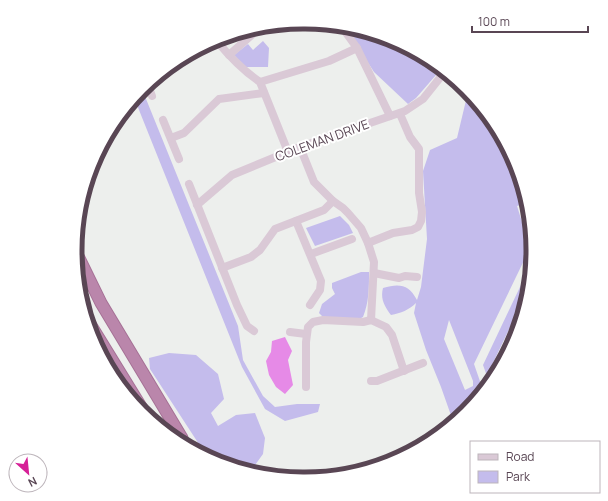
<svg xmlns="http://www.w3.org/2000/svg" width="608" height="501" viewBox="0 0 608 501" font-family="Manrope,sans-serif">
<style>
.green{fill:#c4bcec;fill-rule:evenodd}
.water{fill:#e68ae7}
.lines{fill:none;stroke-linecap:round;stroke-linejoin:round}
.highway-casing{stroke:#a67196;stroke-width:13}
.minor{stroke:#dac9d6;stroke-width:8}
.highway{stroke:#ba86ab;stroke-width:11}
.labels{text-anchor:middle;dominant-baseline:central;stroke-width:4;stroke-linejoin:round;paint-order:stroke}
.street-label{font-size:13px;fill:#594654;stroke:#fff}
.rim{fill:none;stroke:#594654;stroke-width:5}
</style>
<rect width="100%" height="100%" fill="#edefed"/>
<!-- green -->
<g class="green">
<polygon points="347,30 392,39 393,44 407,49 427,63 429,69 436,75 416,98 408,104 374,72"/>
<polygon points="263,41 269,48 268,67 245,67 234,55 248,44 253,50"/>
<polygon points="142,89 238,326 243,360 263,396 275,407 297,404 320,404 318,412 285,421 265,409 242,367 135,100"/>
<path d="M468 92 515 163 523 204 517 206 522 222 531 246 474 364 482 387 465 412 453 421 441 387 426 350 414 313 416 303C409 310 401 313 391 315 385 307 380 299 383 288 400 283 409 285 417 300L421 287 427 239 423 171 430 150 457 138ZM449 320 473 381V386L465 390 444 339Z"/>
<polygon points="340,216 349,225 353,233 315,246 306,228"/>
<polygon points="529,268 522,302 491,367 493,372 488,379 483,365"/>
<path d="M361 272H369C369 289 369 302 363 317L353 322 327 321 319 313 322 304 335 294 332 288V283Z"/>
<polygon points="169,353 196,355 218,374 224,399 211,413 218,426 236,415 255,413 265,438 263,454 253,468 219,462 206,455 150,369 149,358"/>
</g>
<!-- water -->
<polygon class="water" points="285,337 292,351 288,360 293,385 285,394 276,387 269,375 266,361 271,352 272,341"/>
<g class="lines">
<!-- highway casing -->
<g class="highway-casing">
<g id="highway">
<polyline points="76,252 101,303 182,438"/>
<polyline points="90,324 146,415"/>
</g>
</g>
<!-- minor -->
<g class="minor">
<polyline points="344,30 357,48 390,116"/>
<path d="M216 40C229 56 242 70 260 82L288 152"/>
<polyline points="229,55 255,32"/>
<polyline points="260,82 329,61 357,48"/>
<polyline points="148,85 152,96"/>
<polyline points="163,120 179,159"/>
<polyline points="171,138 184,133 219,99 264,93"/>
<polyline points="300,147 314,182 333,201 343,208 348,213 361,228 368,243 374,262 371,320"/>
<polyline points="189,184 237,305 247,326 254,331"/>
<polyline points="197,205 232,175 300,147 405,111 423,99 443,74"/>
<polyline points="296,221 321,281 320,290 310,305"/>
<polyline points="368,243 393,233 412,230 418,227 421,221 422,212 419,193 419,149 410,137 400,114"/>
<polyline points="311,254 352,239"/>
<polyline points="222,268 251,257 260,250 275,229 324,210 333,201"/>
<polyline points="374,273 399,278 405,276 417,277"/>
<polyline points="290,332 306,334"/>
<polyline points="371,381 377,381 423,363"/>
<polyline points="306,387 306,342 308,327 313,322 323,320 363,322 371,320 386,327 392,335 404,371"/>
</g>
<!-- highway -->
<use href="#highway" class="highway"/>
</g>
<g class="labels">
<!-- street labels -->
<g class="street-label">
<text transform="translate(322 140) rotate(-20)">COLEMAN DRIVE</text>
</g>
</g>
<!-- crop -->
<path d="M0 0H608V501H0ZM303 29H305A221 221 0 0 1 526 250V251A221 221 0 0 1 305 472H303A221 221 0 0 1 82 251V250A221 221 0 0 1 303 29Z" fill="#fff" fill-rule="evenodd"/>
<path class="rim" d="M303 29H305A221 221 0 0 1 526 250V251A221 221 0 0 1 305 472H303A221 221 0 0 1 82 251V250A221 221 0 0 1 303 29Z"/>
<!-- legend -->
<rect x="470" y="441" width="130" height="52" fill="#ffffff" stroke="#bdb5bb"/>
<rect x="478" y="454" width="20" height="6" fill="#dac9d6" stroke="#bdb5bb"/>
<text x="506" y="461" font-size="12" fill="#594654">Road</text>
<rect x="478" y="471" width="20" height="12" fill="#c4bcec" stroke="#bdb5bb"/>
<text x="506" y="481" font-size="12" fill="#594654">Park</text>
<!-- north arrow -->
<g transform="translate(28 473) rotate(153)"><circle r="19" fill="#ffffff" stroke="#bdb5bb"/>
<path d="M0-3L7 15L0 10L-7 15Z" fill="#d62097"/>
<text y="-6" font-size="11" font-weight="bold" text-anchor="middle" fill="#594654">N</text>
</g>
<!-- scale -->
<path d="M472 26v6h116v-6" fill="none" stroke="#594654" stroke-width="2"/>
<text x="478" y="26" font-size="12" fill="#594654" stroke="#ffffff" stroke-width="3" paint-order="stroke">100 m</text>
</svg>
